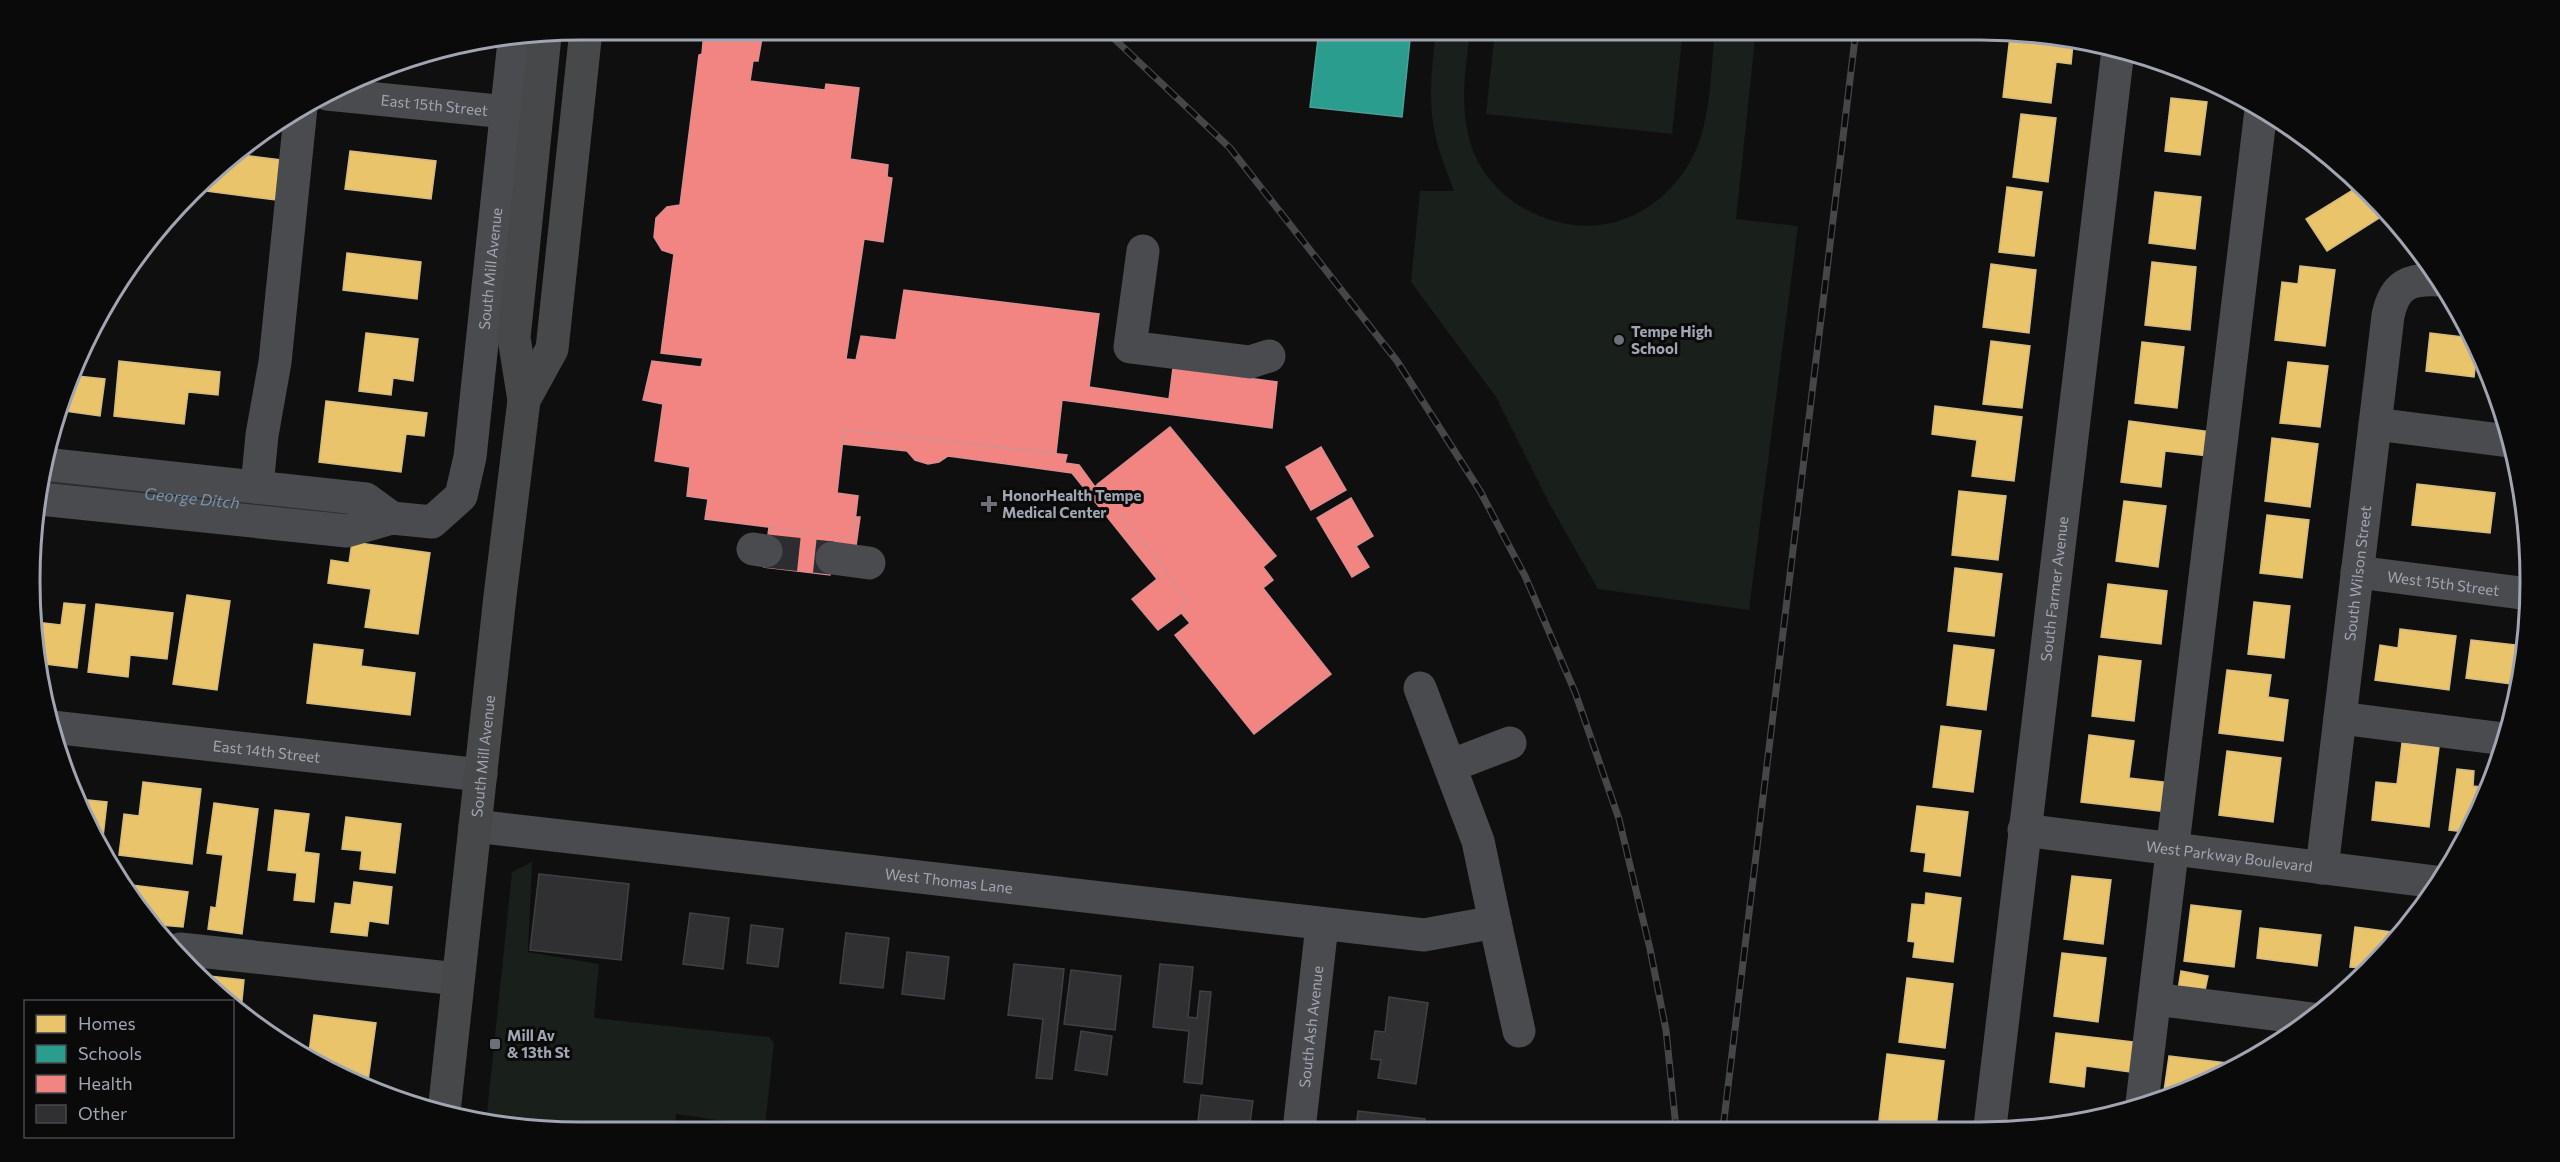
<svg xmlns="http://www.w3.org/2000/svg" width="2560" height="1162" viewBox="0 0 2560 1162" font-family="Commissioner,sans-serif">
<style>
.green{fill:#191f1a}
.homes{fill:#e9c46a;stroke:#d3bb7f;stroke-width:1.5}
.schools{fill:#2a9d8f;stroke:#4d9f99;stroke-width:1.5}
.health{fill:#f28482;stroke:#d98e90;stroke-width:1.5}
.lines{fill:none;stroke-linecap:round;stroke-linejoin:round}
.canal{stroke:#272e34;stroke-width:26}
.building{fill:#303032;stroke:#3e4044;stroke-width:1.5}
.minor-tunnel{stroke:#2c2d30;stroke-width:33;stroke-dasharray:33 16;stroke-linecap:butt}
.minor{stroke:#4a4b4f;stroke-width:33}
.major{stroke:#46484a;stroke-width:33}
.rail-casing{stroke:#444648;stroke-width:7}
.rail{stroke:#0a0a0b;stroke-width:4.5;stroke-dasharray:14;stroke-linecap:butt}
.poi-dot{fill:#6d7079;stroke:#0a0a0b;stroke-width:2}
.labels{text-anchor:middle;dominant-baseline:central;stroke-width:6;stroke-linejoin:round;paint-order:stroke}
.street-label{font-size:15px;fill:#a0a5b1;stroke:#0a0a0b}
.poi-label{font-size:15px;font-weight:bold;fill:#a0a5b1;stroke:#0a0a0b;text-anchor:start}
.water-label{font-size:16px;font-style:italic;fill:#7893ab;stroke:#0a0a0b}
.rim{fill:none;stroke:#a0a5b1;stroke-width:3}
</style>
<rect width="100%" height="100%" fill="#0f0f10"/>
<!-- green -->
<g class="green">
<path d="M1436 30H1470C1465 76 1457 116 1477 160 1486 178 1503 196 1520 206 1581 243 1648 227 1687 167 1712 128 1710 75 1715 30H1756L1736 219 1798 226 1749 610 1598 589 1549 503 1496 397 1411 282 1420 191H1454C1448 174 1440 156 1436 138 1427 102 1432 66 1436 30Z"/>
<polygon points="1495,30 1683,30 1672,134 1486,114"/>
<polygon points="532,862 528,952 599,964 594,1018 769,1037 774,1043 765,1127 676,1114 674,1132 607,1132 607,1130 549,1123 548,1129 486,1123 512,872"/>
</g>
<!-- homes -->
<g class="homes">
<polygon points="2010,36 2073,44 2071,64 2056,62 2051,103 2003,97"/>
<polygon points="2171,98 2207,102 2200,155 2165,151"/>
<polygon points="2021,114 2056,118 2048,182 2013,177"/>
<polygon points="350,151 436,161 431,199 345,189"/>
<polygon points="235,154 281,160 276,200 198,190 218,167"/>
<polygon points="2361,185 2387,213 2327,251 2306,219"/>
<polygon points="2007,187 2042,192 2034,256 1999,252"/>
<polygon points="2155,192 2201,197 2195,249 2149,243"/>
<polygon points="347,253 421,262 417,299 343,290"/>
<polygon points="2152,262 2196,267 2190,330 2145,325"/>
<polygon points="1991,264 2036,270 2029,333 1983,327"/>
<polygon points="2300,266 2335,270 2325,346 2275,340 2282,282 2298,284"/>
<polygon points="366,333 418,339 413,381 393,378 391,395 359,391"/>
<polygon points="2430,333 2471,338 2477,350 2474,377 2426,371"/>
<polygon points="1991,341 2030,346 2022,408 1983,404"/>
<polygon points="2142,342 2184,347 2177,408 2135,403"/>
<polygon points="119,361 220,372 218,395 188,392 184,424 114,416"/>
<polygon points="2288,362 2328,366 2320,427 2280,423"/>
<polygon points="77,376 105,379 100,416 64,411"/>
<polygon points="326,401 427,413 424,436 406,434 401,472 319,462"/>
<polygon points="1935,406 2022,417 2014,481 1972,476 1977,440 1932,434"/>
<polygon points="2129,421 2211,432 2208,456 2165,451 2161,487 2121,482"/>
<polygon points="2272,438 2318,444 2310,507 2265,501"/>
<polygon points="2417,484 2495,493 2490,533 2412,525"/>
<polygon points="1959,491 2006,496 1998,560 1952,555"/>
<polygon points="2124,501 2166,506 2158,567 2116,561"/>
<polygon points="2267,515 2309,520 2302,578 2260,573"/>
<polygon points="352,542 430,553 418,634 365,627 371,589 328,583 331,560 349,563"/>
<polygon points="1955,568 2002,574 1994,636 1948,631"/>
<polygon points="2108,584 2167,591 2161,644 2101,637"/>
<polygon points="187,595 230,601 217,690 173,684"/>
<polygon points="2254,602 2290,606 2284,658 2248,654"/>
<polygon points="64,603 85,605 77,668 37,663 35,653 36,622 61,625"/>
<polygon points="96,604 173,613 167,659 130,655 128,677 88,672"/>
<polygon points="2400,629 2456,636 2449,690 2375,680 2380,645 2398,648"/>
<polygon points="2471,640 2524,646 2519,685 2466,678"/>
<polygon points="314,644 363,650 361,666 415,673 410,715 307,703"/>
<polygon points="1954,645 1994,650 1986,710 1947,705"/>
<polygon points="2099,656 2141,661 2134,721 2092,716"/>
<polygon points="2227,670 2271,675 2268,697 2288,700 2283,741 2219,733"/>
<polygon points="1941,726 1981,731 1973,792 1933,787"/>
<polygon points="2089,735 2134,741 2129,778 2171,783 2167,812 2081,802"/>
<polygon points="2402,743 2439,747 2429,827 2372,820 2376,782 2397,784"/>
<polygon points="2227,751 2281,758 2273,822 2219,815"/>
<polygon points="2457,769 2474,771 2473,786 2489,788 2465,832 2449,830"/>
<polygon points="143,782 201,789 192,864 119,855 124,814 139,816"/>
<polygon points="78,799 107,802 103,837 95,836"/>
<polygon points="214,803 258,809 242,934 208,929 211,907 216,908 223,855 207,853"/>
<polygon points="1917,806 1968,812 1960,876 1924,871 1926,853 1911,851"/>
<polygon points="275,810 309,814 304,852 319,854 314,902 294,900 297,873 268,870"/>
<polygon points="346,817 401,824 395,873 360,869 362,851 342,849"/>
<polygon points="2072,876 2111,880 2103,944 2064,939"/>
<polygon points="354,882 392,887 388,924 369,921 367,936 331,932 335,903 351,905"/>
<polygon points="131,885 188,892 183,927 160,925 131,889"/>
<polygon points="1926,893 1961,898 1953,962 1913,957 1915,942 1908,941 1912,904 1925,905"/>
<polygon points="2191,905 2241,911 2234,967 2184,961"/>
<polygon points="2355,927 2400,933 2364,968 2350,967"/>
<polygon points="2260,928 2321,935 2317,966 2257,958"/>
<polygon points="2062,953 2106,958 2098,1022 2054,1016"/>
<polygon points="2181,971 2208,976 2204,995 2178,990"/>
<polygon points="209,976 244,980 241,1010 232,1005 232,1002 228,1002 218,995 208,983"/>
<polygon points="1907,978 1953,984 1945,1048 1899,1042"/>
<polygon points="314,1015 376,1023 367,1088 309,1052"/>
<polygon points="2056,1033 2133,1042 2130,1072 2086,1066 2084,1087 2050,1082"/>
<polygon points="1887,1054 1944,1061 1936,1127 1879,1120"/>
<polygon points="2169,1056 2227,1063 2226,1069 2190,1090 2179,1093 2164,1091"/>
</g>
<!-- schools -->
<polygon class="schools" points="1319,30 1411,30 1402,117 1310,107"/>
<!-- health -->
<g class="health">
<polygon points="704,31 762,38 758,61 753,61 750,81 825,90 826,84 859,88 850,159 888,165 887,177 892,178 883,242 864,239 846,359 856,360 861,336 896,340 904,290 1099,314 1089,387 1169,399 1173,368 1277,382 1272,428 1062,400 1056,453 844,430 837,493 858,496 853,538 705,519 708,499 687,496 690,467 655,461 663,404 643,400 652,361 701,367 703,358 661,353 674,254 662,250 654,237 656,218 667,207 680,205 699,55 702,54"/>
<polygon points="1170,427 1276,556 1263,567 1273,580 1263,588 1331,674 1254,734 1175,635 1190,623 1178,609 1188,601 1098,484"/>
<polygon points="844,430 1067,455 1065,463 1079,465 1095,487 1098,484 1188,601 1178,609 1181,613 1158,630 1132,599 1157,579 1072,473 948,456 939,462 928,464 915,460 907,451 843,444"/>
<polygon points="1321,447 1346,490 1311,510 1286,467"/>
<polygon points="1351,498 1373,536 1356,546 1369,567 1352,577 1317,518"/>
<polygon points="855,517 860,517 856,546 834,543 830,575 764,567 769,527 853,538"/>
</g>
<g class="lines">
<!-- canal -->
<path class="canal" id="s1" d="M40 481 343 513"/>
</g>
<!-- building -->
<g class="building">
<polygon points="539,874 629,884 621,960 530,950"/>
<polygon points="690,913 729,918 723,969 683,964"/>
<polygon points="751,925 783,929 778,967 747,963"/>
<polygon points="846,933 889,938 883,988 840,983"/>
<polygon points="907,952 949,957 944,999 902,994"/>
<polygon points="1014,964 1064,969 1052,1079 1036,1078 1043,1019 1008,1015"/>
<polygon points="1160,964 1193,967 1188,1017 1197,1018 1200,991 1211,992 1202,1084 1184,1082 1189,1031 1153,1027"/>
<polygon points="1071,970 1121,976 1115,1030 1064,1024"/>
<polygon points="1389,997 1428,1003 1416,1084 1378,1078 1381,1060 1371,1059 1375,1031 1385,1032"/>
<polygon points="1081,1031 1112,1036 1107,1075 1075,1070"/>
<polygon points="1201,1095 1253,1101 1249,1130 1197,1130"/>
<polygon points="1358,1111 1425,1119 1423,1129 1356,1129"/>
<polygon points="689,1123 764,1131 688,1132"/>
<polygon points="553,1124 604,1131 603,1132 553,1129"/>
</g>
<g class="lines">
<!-- minor-tunnel -->
<polyline class="minor-tunnel" points="766,551 832,558"/>
<!-- minor -->
<g class="minor">
<path id="s2" d="M327 94 507 112"/>
<polyline points="1143,251 1130,347 1250,362 1269,356"/>
<polyline points="2375,424 2509,441"/>
<polyline points="44,464 366,499 392,518"/>
<polyline points="257,487 262,435 275,362 301,107"/>
<path id="s3" d="M40 499 347 531 392 518 432 522 461 496 470 457 514 41"/>
<polyline points="753,549 766,551"/>
<polyline points="832,558 869,563"/>
<path id="s4" d="M2357 572 2529 594"/>
<polyline points="1420,688 1478,841 1495,922"/>
<polyline points="2340,718 2504,739"/>
<path id="s5" d="M52 727 481 775"/>
<polyline points="1450,766 1510,743"/>
<path id="s6" d="M475 826 1424 935 1495 922 1519 1031"/>
<path id="s7" d="M2024 830 2436 882"/>
<path id="s8" d="M2322 868 2388 316C2394 285 2409 278 2440 280"/>
<polyline points="180,949 458,979"/>
<polyline points="2155,999 2313,1019"/>
<polyline points="2142,1103 2261,110"/>
<path id="s9" d="M1990 1127 2118 50"/>
<path id="s10" d="M1299 1130 1322 925"/>
</g>
<!-- major -->
<g class="major">
<polyline points="524,400 552,349 586,30"/>
<path id="s11" d="M444 1112 500 596 524 400 514 338 545 36"/>
</g>
<!-- rail casing -->
<g class="rail-casing">
<g id="rail">
<polyline points="1105,30 1230,148 1397,361 1480,491 1525,576 1575,692 1619,819 1650,949 1666,1030 1676,1128"/>
<polyline points="1723,1128 1856,30"/>
</g>
</g>
<!-- rail -->
<use href="#rail" class="rail"/>
</g>
<!-- markers -->
<g class="poi-dot">
<circle cx="1619" cy="340" r="6"/>
<path d="M986 495h6v6h6v6h-6v6h-6v-6h-6v-6h6z"/>
<rect x="489" y="1038" width="12" height="12" rx="3"/>
</g>
<g class="labels">
<!-- street labels -->
<g class="street-label">
<text stroke="none"><textPath href="#s2" startOffset="108">East 15th Street</textPath></text>
<text stroke="none"><textPath href="#s3" startOffset="664">South Mill Avenue</textPath></text>
<text stroke="none"><textPath href="#s8" startOffset="297">South Wilson Street</textPath></text>
<text stroke="none"><textPath href="#s4" startOffset="87">West 15th Street</textPath></text>
<text stroke="none"><textPath href="#s9" startOffset="542">South Farmer Avenue</textPath></text>
<text stroke="none"><textPath href="#s5" startOffset="216">East 14th Street</textPath></text>
<text stroke="none"><textPath href="#s11" startOffset="358">South Mill Avenue</textPath></text>
<text stroke="none"><textPath href="#s7" startOffset="207">West Parkway Boulevard</textPath></text>
<text stroke="none"><textPath href="#s6" startOffset="477">West Thomas Lane</textPath></text>
<text stroke="none"><textPath href="#s10" startOffset="104">South Ash Avenue</textPath></text>
</g>
<!-- poi labels -->
<g class="poi-label">
<text x="1631" y="331">Tempe High<tspan x="1631" dy="17">School</tspan></text>
<text x="1002" y="495">HonorHealth Tempe<tspan x="1002" dy="17">Medical Center</tspan></text>
<text x="507" y="1035">Mill Av<tspan x="507" dy="17">&amp; 13th St</tspan></text>
</g>
<!-- water labels -->
<g class="water-label">
<text stroke="none"><textPath href="#s1" startOffset="153">George Ditch</textPath></text>
</g>
</g>
<!-- crop -->
<path d="M0 0H2560V1162H0ZM580 40H1980A540 540 0 0 1 2520 580V582A540 540 0 0 1 1980 1122H580A540 540 0 0 1 40 582V580A540 540 0 0 1 580 40Z" fill="#0a0a0b" fill-rule="evenodd"/>
<path class="rim" d="M580 40H1980A540 540 0 0 1 2520 580V582A540 540 0 0 1 1980 1122H580A540 540 0 0 1 40 582V580A540 540 0 0 1 580 40Z"/>
<!-- legend -->
<rect x="24" y="1000" width="210" height="138" fill="#0a0a0b" stroke="#46484d" stroke-width="1.5"/>
<rect x="36" y="1015" width="30" height="18" fill="#e9c46a" stroke="#46484d" stroke-width="1.5"/>
<text x="78" y="1030" font-size="18" fill="#a0a5b1">Homes</text>
<rect x="36" y="1045" width="30" height="18" fill="#2a9d8f" stroke="#46484d" stroke-width="1.5"/>
<text x="78" y="1060" font-size="18" fill="#a0a5b1">Schools</text>
<rect x="36" y="1075" width="30" height="18" fill="#f28482" stroke="#46484d" stroke-width="1.5"/>
<text x="78" y="1090" font-size="18" fill="#a0a5b1">Health</text>
<rect x="36" y="1105" width="30" height="18" fill="#303032" stroke="#46484d" stroke-width="1.5"/>
<text x="78" y="1120" font-size="18" fill="#a0a5b1">Other</text>
</svg>
